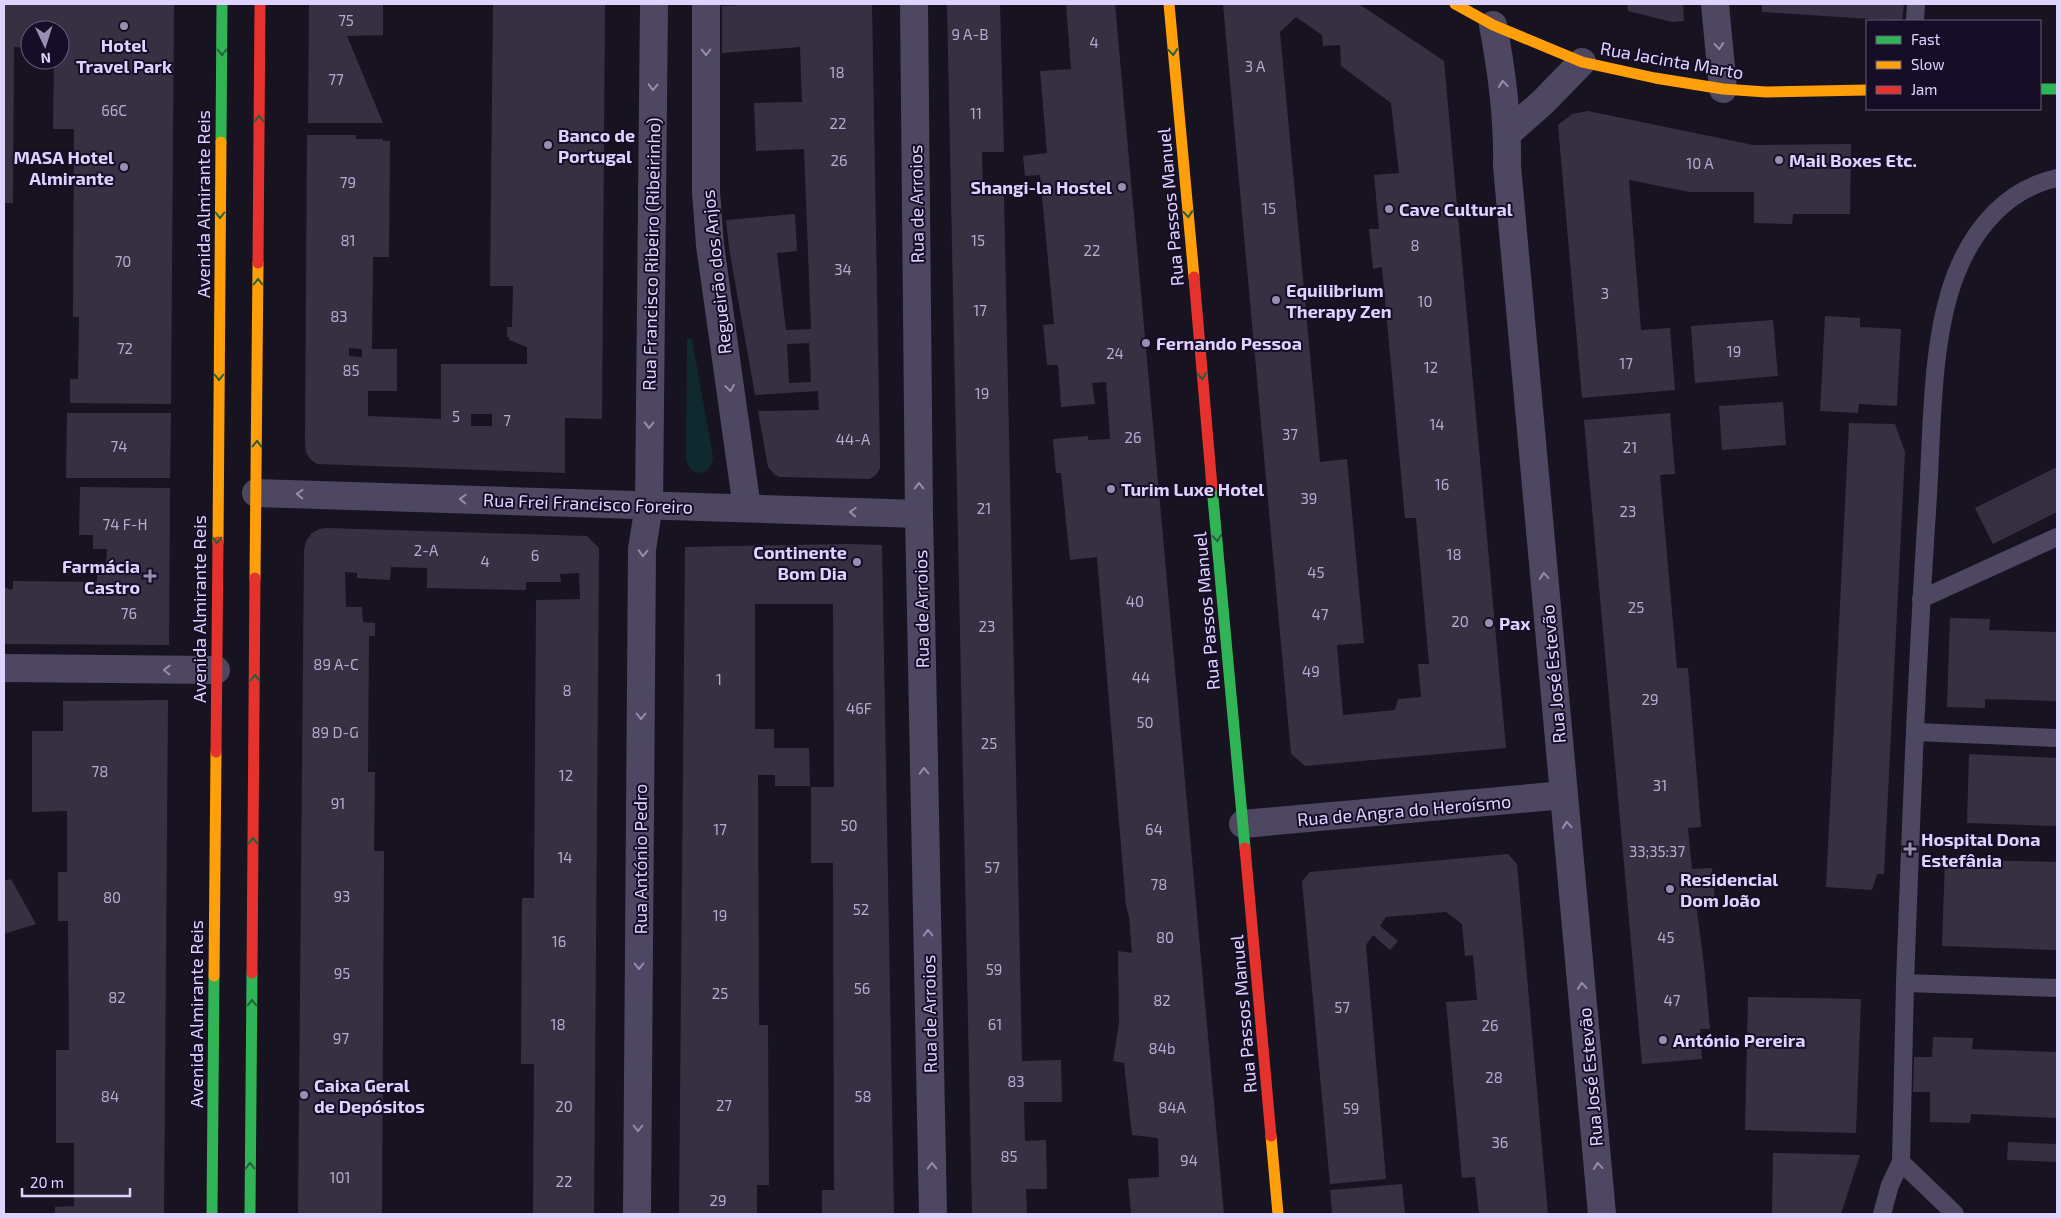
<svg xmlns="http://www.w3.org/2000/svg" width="2061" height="1218" viewBox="0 0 2061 1218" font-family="'Exo 2',sans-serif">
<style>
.green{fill:#10292f}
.building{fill:#373043;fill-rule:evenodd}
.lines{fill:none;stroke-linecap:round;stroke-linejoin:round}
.lane{stroke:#4d4761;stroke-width:18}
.street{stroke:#4d4761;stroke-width:28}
.fast{stroke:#30b455;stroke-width:11}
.slow{stroke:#ff9f0a;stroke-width:11}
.jam{stroke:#e5322d;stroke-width:11}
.oneway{stroke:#968cb0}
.oneway2{stroke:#23603e}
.poi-dot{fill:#9a8fb1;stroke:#160d26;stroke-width:2}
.labels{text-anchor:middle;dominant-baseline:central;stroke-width:4;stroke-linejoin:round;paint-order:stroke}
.number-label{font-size:15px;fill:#b6aad0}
.poi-label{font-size:18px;font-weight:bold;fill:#e0d2ff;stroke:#160d26;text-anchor:start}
.street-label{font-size:18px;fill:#e0d2ff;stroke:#160d26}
</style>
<rect width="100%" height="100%" fill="#171320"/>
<!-- green -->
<path class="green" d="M687 339H692L713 457C711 476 692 479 686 460Z"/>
<!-- building -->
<g class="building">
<polygon points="4,4 174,4 171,404 70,403 70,379 78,379 79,317 73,317 74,129 53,129 54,60 60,60 60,30 30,30 30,48 14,47 13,203 4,203"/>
<polygon points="309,4 383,4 383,35 347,36 383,123 308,123"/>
<path d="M493 4H605L602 419 565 418V473L317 464 310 459 306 452 305 444 307 135H356V139H383V141H390L389 257H373L372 349H397V391H368V416L441 419V364H527V347L509 340V337H507V327H512L513 286H490ZM349 348 362 349V357L349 356ZM471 414H492V426H471Z"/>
<path d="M755 4H872L880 461V468L876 475 870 479 780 477 775 475 768 467 758 411 819 410 818 391 755 395 729 248 726 220 795 214 797 251 777 253 786 330 811 329 804 149 756 151 754 103 802 102 800 47 722 53V6ZM809 343 811 382 789 383 787 344Z"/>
<polygon points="947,4 1000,4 1004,152 982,152 983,195 1004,195 1022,1061 1061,1060 1062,1102 1024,1102 1025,1141 1046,1140 1047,1189 1026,1189 1027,1214 972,1214"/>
<polygon points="1066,4 1115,4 1224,1214 1131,1214 1128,1179 1159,1177 1158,1138 1132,1135 1124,1063 1113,1061 1119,1023 1118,951 1132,953 1129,916 1126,906 1097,557 1070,560 1061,473 1056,473 1053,439 1088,436 1088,440 1110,439 1106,382 1092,383 1095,404 1061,407 1058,365 1047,365 1043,325 1054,324 1040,175 1025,176 1023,156 1047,153 1040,71 1071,69"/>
<path d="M1223 4H1359L1444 61 1506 748 1305 766 1291 754ZM1296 17 1322 35 1323 46 1340 45 1341 66 1391 103 1399 173 1374 175 1379 229H1369L1373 269 1382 267 1405 518H1416L1429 664H1418L1421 697 1398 699 1395 710 1343 715 1337 645 1364 643 1347 459 1320 462 1280 32Z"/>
<polygon points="1627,4 1683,4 1684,21 1672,22 1628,11"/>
<polygon points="1762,4 1904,4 1902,21 1762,12"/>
<polygon points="1588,111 1753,145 1851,144 1850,214 1793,214 1792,224 1754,223 1754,192 1689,192 1629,180 1641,330 1670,328 1675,390 1582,398 1558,125 1572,114"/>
<polygon points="1825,316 1860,318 1860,327 1901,329 1897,406 1859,404 1858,413 1820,411"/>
<polygon points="1773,320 1778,376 1695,383 1691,326"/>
<polygon points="1783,402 1786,445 1722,450 1719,406"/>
<polygon points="67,413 171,413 170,478 66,478"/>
<polygon points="1670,413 1675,474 1660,475 1677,668 1688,668 1701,827 1688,828 1692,869 1712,868 1715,902 1696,904 1704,965 1710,1029 1700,1029 1702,1059 1642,1064 1584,420"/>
<polygon points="1849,423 1895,424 1905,452 1884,874 1877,874 1872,890 1826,887"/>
<polygon points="2057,467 2057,512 1993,544 1975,508"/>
<polygon points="80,487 170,488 169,645 4,644 4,586 9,590 13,589 13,581 97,582 97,562 106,563 107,549 93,549 93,535 79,535"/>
<polygon points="327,528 587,536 599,548 594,1214 533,1214 534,1064 521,1064 522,898 534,898 536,600 580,599 579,573 560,574 561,582 526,582 526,590 427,588 427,568 391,567 390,580 357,578 357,573 345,572 346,607 362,607 363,622 375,623 375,636 369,636 368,772 375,772 374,851 384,851 382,1214 298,1214 304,550 306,541 311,534 319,529"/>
<polygon points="848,544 882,545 894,1214 822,1214 822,1190 834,1190 833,863 811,863 811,787 834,787 833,604 755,604 755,729 774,729 774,748 809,748 810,786 775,786 775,775 758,775 759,1025 768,1025 769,1185 757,1185 757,1214 679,1214 685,547"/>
<polygon points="1950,618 1990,619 1989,630 2057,632 2057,701 1985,699 1985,708 1947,707"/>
<polygon points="168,700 164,1214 55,1214 55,1207 74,1206 74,1143 56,1143 56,1050 69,1050 68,921 58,921 58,872 67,872 67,811 32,812 32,731 63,731 63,701"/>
<polygon points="1969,754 2057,758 2057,826 1967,823"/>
<polygon points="1508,854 1517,864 1548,1214 1479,1214 1475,1177 1462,1178 1446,1002 1477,1000 1473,955 1465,956 1462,924 1446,912 1386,917 1380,926 1398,941 1390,950 1373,935 1366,945 1386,1179 1330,1184 1302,881 1310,872"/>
<polygon points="1945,859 2057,862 2057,950 1942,946"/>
<polygon points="11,879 36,924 4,934 4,881"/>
<polygon points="1748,997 1861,999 1856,1133 1745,1130"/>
<polygon points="1933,1037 1973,1038 1972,1049 2057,1052 2057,1118 1971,1114 1970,1123 1930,1122 1930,1092 1913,1092 1914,1057 1932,1057"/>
<polygon points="2008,1142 2057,1144 2057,1162 2007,1160"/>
<polygon points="1773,1153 1860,1155 1841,1214 1772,1214"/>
<polygon points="1402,1184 1405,1214 1332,1214 1330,1190"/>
</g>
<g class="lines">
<!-- lane -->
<g class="lane">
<polyline points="1915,21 1916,4"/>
<path d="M2057 178C2007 189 1974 228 1956 274 1931 337 1932 429 1928 496 1917 659 1911 821 1905 983L2057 988"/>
<polyline points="1921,599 2057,537"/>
<polyline points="1915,732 2057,738"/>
<polyline points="1901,1162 1955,1214"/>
<polyline points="1882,1214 1890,1185 1901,1162 1905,983"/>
</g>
<!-- street -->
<g class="street">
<polyline points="706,4 706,192 710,245 747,508"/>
<polyline points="914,4 919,514 933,1214"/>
<polyline points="1715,4 1723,89"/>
<path d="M1493 25C1502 72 1508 118 1507 166L1602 1214"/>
<polyline points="1508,133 1543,102 1582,62"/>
<polyline points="256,493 919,514"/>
<polyline points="4,668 216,670"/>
<polyline points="1243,824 1564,795"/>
<polyline points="637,1214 642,549 649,505 654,4"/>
</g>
<!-- fast -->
<g class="fast">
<polyline points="2040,89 2057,89"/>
<polyline points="221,142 222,4"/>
<polyline points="1212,487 1245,848"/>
<polyline points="212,1214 214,976"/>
<polyline points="250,1214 252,973"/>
</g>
<!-- slow -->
<g class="slow">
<polyline points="1169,4 1194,277"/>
<polyline points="1455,4 1493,25 1582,62 1655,78 1723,89 1766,92 1867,90"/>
<polyline points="218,542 221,142"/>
<polyline points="255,578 258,263"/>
<polyline points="214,976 216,752"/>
<polyline points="1271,1136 1278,1214"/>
</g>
<!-- jam -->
<g class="jam">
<polyline points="258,263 260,4"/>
<polyline points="1194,277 1212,487"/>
<polyline points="216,752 218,542"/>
<polyline points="1245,848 1271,1136"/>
<polyline points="252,973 255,578"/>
</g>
</g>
<!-- one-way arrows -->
<defs><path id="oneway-chevron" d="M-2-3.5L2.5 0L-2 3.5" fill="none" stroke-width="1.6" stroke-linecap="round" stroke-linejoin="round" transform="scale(1.25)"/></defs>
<g class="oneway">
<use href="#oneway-chevron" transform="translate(1719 46) rotate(85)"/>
<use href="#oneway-chevron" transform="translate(706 52) rotate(90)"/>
<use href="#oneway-chevron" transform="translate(1503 84) rotate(-96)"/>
<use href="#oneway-chevron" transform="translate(653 87) rotate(91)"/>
<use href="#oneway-chevron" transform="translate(730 388) rotate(82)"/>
<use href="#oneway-chevron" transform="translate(649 425) rotate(91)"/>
<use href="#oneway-chevron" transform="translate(919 486) rotate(-91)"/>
<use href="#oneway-chevron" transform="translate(300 494) rotate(-178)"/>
<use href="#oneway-chevron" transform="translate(463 499) rotate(-178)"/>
<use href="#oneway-chevron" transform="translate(853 512) rotate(-178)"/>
<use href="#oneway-chevron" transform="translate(643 553) rotate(92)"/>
<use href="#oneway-chevron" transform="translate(1544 576) rotate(-95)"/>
<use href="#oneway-chevron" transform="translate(167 670) rotate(-179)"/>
<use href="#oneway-chevron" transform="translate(641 716) rotate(90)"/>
<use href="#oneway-chevron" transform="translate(924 771) rotate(-91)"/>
<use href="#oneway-chevron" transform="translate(1567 825) rotate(-95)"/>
<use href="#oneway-chevron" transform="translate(928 933) rotate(-91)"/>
<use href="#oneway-chevron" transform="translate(639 966) rotate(90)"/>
<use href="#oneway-chevron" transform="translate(1582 986) rotate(-95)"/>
<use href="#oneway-chevron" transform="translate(638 1128) rotate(90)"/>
<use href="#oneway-chevron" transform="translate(932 1166) rotate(-91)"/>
<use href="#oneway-chevron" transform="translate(1598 1166) rotate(-95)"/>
</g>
<g class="oneway2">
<use href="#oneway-chevron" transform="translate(222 52) rotate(90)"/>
<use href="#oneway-chevron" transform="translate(1173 52) rotate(85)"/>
<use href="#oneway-chevron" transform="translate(259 119) rotate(-90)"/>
<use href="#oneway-chevron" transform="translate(1188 214) rotate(85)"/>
<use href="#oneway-chevron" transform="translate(220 215) rotate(90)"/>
<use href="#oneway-chevron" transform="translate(258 282) rotate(-90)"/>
<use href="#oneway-chevron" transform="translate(1202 376) rotate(85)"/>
<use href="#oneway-chevron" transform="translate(219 377) rotate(90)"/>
<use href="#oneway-chevron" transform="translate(257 444) rotate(-89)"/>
<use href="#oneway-chevron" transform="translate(1217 538) rotate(85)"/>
<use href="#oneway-chevron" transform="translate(217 540) rotate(90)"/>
<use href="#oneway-chevron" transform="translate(255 678) rotate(-89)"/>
<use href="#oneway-chevron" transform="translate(253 841) rotate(-89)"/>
<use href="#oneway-chevron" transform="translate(252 1003) rotate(-90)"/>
<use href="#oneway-chevron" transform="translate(250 1166) rotate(-90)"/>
</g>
<!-- markers -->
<g class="poi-dot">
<circle cx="124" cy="26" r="5"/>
<circle cx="548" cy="145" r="5"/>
<circle cx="1779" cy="160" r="5"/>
<circle cx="124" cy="167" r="5"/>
<circle cx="1122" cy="187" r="5"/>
<circle cx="1389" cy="209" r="5"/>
<circle cx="1276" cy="300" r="5"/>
<circle cx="1146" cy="343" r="5"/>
<circle cx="1111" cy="489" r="5"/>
<circle cx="857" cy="562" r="5"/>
<path d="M147.5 568.5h5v5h5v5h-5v5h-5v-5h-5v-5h5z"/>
<circle cx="1489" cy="623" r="5"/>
<path d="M1907.5 841.5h5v5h5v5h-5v5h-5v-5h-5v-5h5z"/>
<circle cx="1670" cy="889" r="5"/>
<circle cx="1663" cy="1040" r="5"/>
<circle cx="304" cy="1095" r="5"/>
</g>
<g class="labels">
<!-- number labels -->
<g class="number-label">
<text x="346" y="20">75</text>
<text x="970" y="34">9 A-B</text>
<text x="1094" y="42">4</text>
<text x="1255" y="66">3 A</text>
<text x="837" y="72">18</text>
<text x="336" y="79">77</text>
<text x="114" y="110">66C</text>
<text x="976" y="113">11</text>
<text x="838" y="123">22</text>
<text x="839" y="160">26</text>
<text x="1700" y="163">10 A</text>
<text x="348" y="182">79</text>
<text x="1269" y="208">15</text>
<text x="348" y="240">81</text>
<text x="978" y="240">15</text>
<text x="1415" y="245">8</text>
<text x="1092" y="250">22</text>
<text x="123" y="261">70</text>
<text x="843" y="269">34</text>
<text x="1605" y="293">3</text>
<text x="1425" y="301">10</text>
<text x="980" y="310">17</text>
<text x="339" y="316">83</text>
<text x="125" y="348">72</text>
<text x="1734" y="351">19</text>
<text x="1115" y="353">24</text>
<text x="1626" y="363">17</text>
<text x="1431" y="367">12</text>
<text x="351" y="370">85</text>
<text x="982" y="393">19</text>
<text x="456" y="416">5</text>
<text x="507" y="420">7</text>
<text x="1437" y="424">14</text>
<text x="1290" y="434">37</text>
<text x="1133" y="437">26</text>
<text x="853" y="439">44-A</text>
<text x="119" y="446">74</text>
<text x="1630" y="447">21</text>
<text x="1442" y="484">16</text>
<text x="1309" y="498">39</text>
<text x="984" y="508">21</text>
<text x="1628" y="511">23</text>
<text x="125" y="524">74 F-H</text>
<text x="426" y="550">2-A</text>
<text x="1454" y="554">18</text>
<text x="535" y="555">6</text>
<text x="485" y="561">4</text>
<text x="1316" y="572">45</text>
<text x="1135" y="601">40</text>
<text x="1636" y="607">25</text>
<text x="129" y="613">76</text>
<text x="1320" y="614">47</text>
<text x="1460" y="621">20</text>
<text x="987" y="626">23</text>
<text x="336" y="664">89 A-C</text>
<text x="1311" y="671">49</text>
<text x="1141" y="677">44</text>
<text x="719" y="679">1</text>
<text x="567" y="690">8</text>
<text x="1650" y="699">29</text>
<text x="859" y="708">46F</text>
<text x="1145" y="722">50</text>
<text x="335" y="732">89 D-G</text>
<text x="989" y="743">25</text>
<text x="100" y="771">78</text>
<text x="566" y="775">12</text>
<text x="1660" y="785">31</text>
<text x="338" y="803">91</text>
<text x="849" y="825">50</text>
<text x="720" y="829">17</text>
<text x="1154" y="829">64</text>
<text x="1657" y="851">33;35:37</text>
<text x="565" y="857">14</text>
<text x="992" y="867">57</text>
<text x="1159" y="884">78</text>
<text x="342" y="896">93</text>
<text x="112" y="897">80</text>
<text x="861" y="909">52</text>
<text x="720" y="915">19</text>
<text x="1165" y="937">80</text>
<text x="1666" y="937">45</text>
<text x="559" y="941">16</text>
<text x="994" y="969">59</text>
<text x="342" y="973">95</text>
<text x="862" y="988">56</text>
<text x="720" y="993">25</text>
<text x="117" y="997">82</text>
<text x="1162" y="1000">82</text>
<text x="1672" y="1000">47</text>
<text x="1342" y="1007">57</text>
<text x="558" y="1024">18</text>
<text x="995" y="1024">61</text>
<text x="1490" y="1025">26</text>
<text x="341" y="1038">97</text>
<text x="1162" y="1048">84b</text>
<text x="1494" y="1077">28</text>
<text x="1016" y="1081">83</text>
<text x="110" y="1096">84</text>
<text x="863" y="1096">58</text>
<text x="724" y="1105">27</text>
<text x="564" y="1106">20</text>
<text x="1172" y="1107">84A</text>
<text x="1351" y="1108">59</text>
<text x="1500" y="1142">36</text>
<text x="1009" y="1156">85</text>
<text x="1189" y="1160">94</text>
<text x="340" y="1177">101</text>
<text x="564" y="1181">22</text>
<text x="718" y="1200">29</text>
</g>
<!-- poi labels -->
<g class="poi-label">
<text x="124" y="45" text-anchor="middle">Hotel<tspan x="124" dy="21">Travel Park</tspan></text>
<text x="558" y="135">Banco de<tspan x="558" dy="21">Portugal</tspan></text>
<text x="114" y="157" text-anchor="end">MASA Hotel<tspan x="114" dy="21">Almirante</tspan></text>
<text x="1789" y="160">Mail Boxes Etc.</text>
<text x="1112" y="187" text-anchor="end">Shangi-la Hostel</text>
<text x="1399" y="209">Cave Cultural</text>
<text x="1286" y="290">Equilibrium<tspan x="1286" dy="21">Therapy Zen</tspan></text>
<text x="1156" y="343">Fernando Pessoa</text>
<text x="1121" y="489">Turim Luxe Hotel</text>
<text x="847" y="552" text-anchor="end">Continente<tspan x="847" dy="21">Bom Dia</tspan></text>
<text x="140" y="566" text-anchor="end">Farmácia<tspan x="140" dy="21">Castro</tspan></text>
<text x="1499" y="623">Pax</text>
<text x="1921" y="839">Hospital Dona<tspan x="1921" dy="21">Estefânia</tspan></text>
<text x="1680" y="879">Residencial<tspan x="1680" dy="21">Dom João</tspan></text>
<text x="1673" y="1040">António Pereira</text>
<text x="314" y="1085">Caixa Geral<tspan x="314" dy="21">de Depósitos</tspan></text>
</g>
<!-- street labels -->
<g class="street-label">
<text transform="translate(1672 60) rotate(10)">Rua Jacinta Marto</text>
<text transform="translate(203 204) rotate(-90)">Avenida Almirante Reis</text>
<text transform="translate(916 204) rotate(-91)">Rua de Arroios</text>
<text transform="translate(1170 207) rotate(-95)">Rua Passos Manuel</text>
<text transform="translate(651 254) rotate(-89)">Rua Francisco Ribeiro (Ribeirinho)</text>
<text transform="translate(716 272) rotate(-96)">Regueirão dos Anjos</text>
<text transform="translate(588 503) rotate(2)">Rua Frei Francisco Foreiro</text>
<text transform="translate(199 609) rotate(-90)">Avenida Almirante Reis</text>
<text transform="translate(921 609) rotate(-91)">Rua de Arroios</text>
<text transform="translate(1206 611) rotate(-95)">Rua Passos Manuel</text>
<text transform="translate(1553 674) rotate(-95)">Rua José Estevão</text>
<text transform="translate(1404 810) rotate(-5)">Rua de Angra do Heroísmo</text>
<text transform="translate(640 859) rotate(-90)">Rua António Pedro</text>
<text transform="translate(196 1014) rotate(-90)">Avenida Almirante Reis</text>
<text transform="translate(929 1014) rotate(-91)">Rua de Arroios</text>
<text transform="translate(1243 1014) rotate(-95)">Rua Passos Manuel</text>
<text transform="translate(1590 1077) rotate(-95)">Rua José Estevão</text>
</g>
</g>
<!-- border -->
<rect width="2061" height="1218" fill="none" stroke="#e0d2ff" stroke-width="10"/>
<!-- legend -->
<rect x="1866" y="20" width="175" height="90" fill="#160d26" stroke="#675c7d"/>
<rect x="1876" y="36" width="25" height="8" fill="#30b455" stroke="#675c7d"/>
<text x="1911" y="45" font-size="15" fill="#e0d2ff">Fast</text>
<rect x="1876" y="61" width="25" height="8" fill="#ff9f0a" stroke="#675c7d"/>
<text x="1911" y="70" font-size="15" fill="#e0d2ff">Slow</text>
<rect x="1876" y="86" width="25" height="8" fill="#e5322d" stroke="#675c7d"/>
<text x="1911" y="95" font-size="15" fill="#e0d2ff">Jam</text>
<!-- north arrow -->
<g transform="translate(45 45) rotate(176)"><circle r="24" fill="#160d26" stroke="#675c7d"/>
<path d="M0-4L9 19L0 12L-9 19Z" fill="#9a8fb1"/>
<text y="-8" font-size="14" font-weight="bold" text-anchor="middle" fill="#e0d2ff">N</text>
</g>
<!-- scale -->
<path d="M22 1188v8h108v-8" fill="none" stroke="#e0d2ff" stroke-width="2.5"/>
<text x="30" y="1188" font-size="15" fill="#e0d2ff" stroke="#160d26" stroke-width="4" paint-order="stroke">20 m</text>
</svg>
